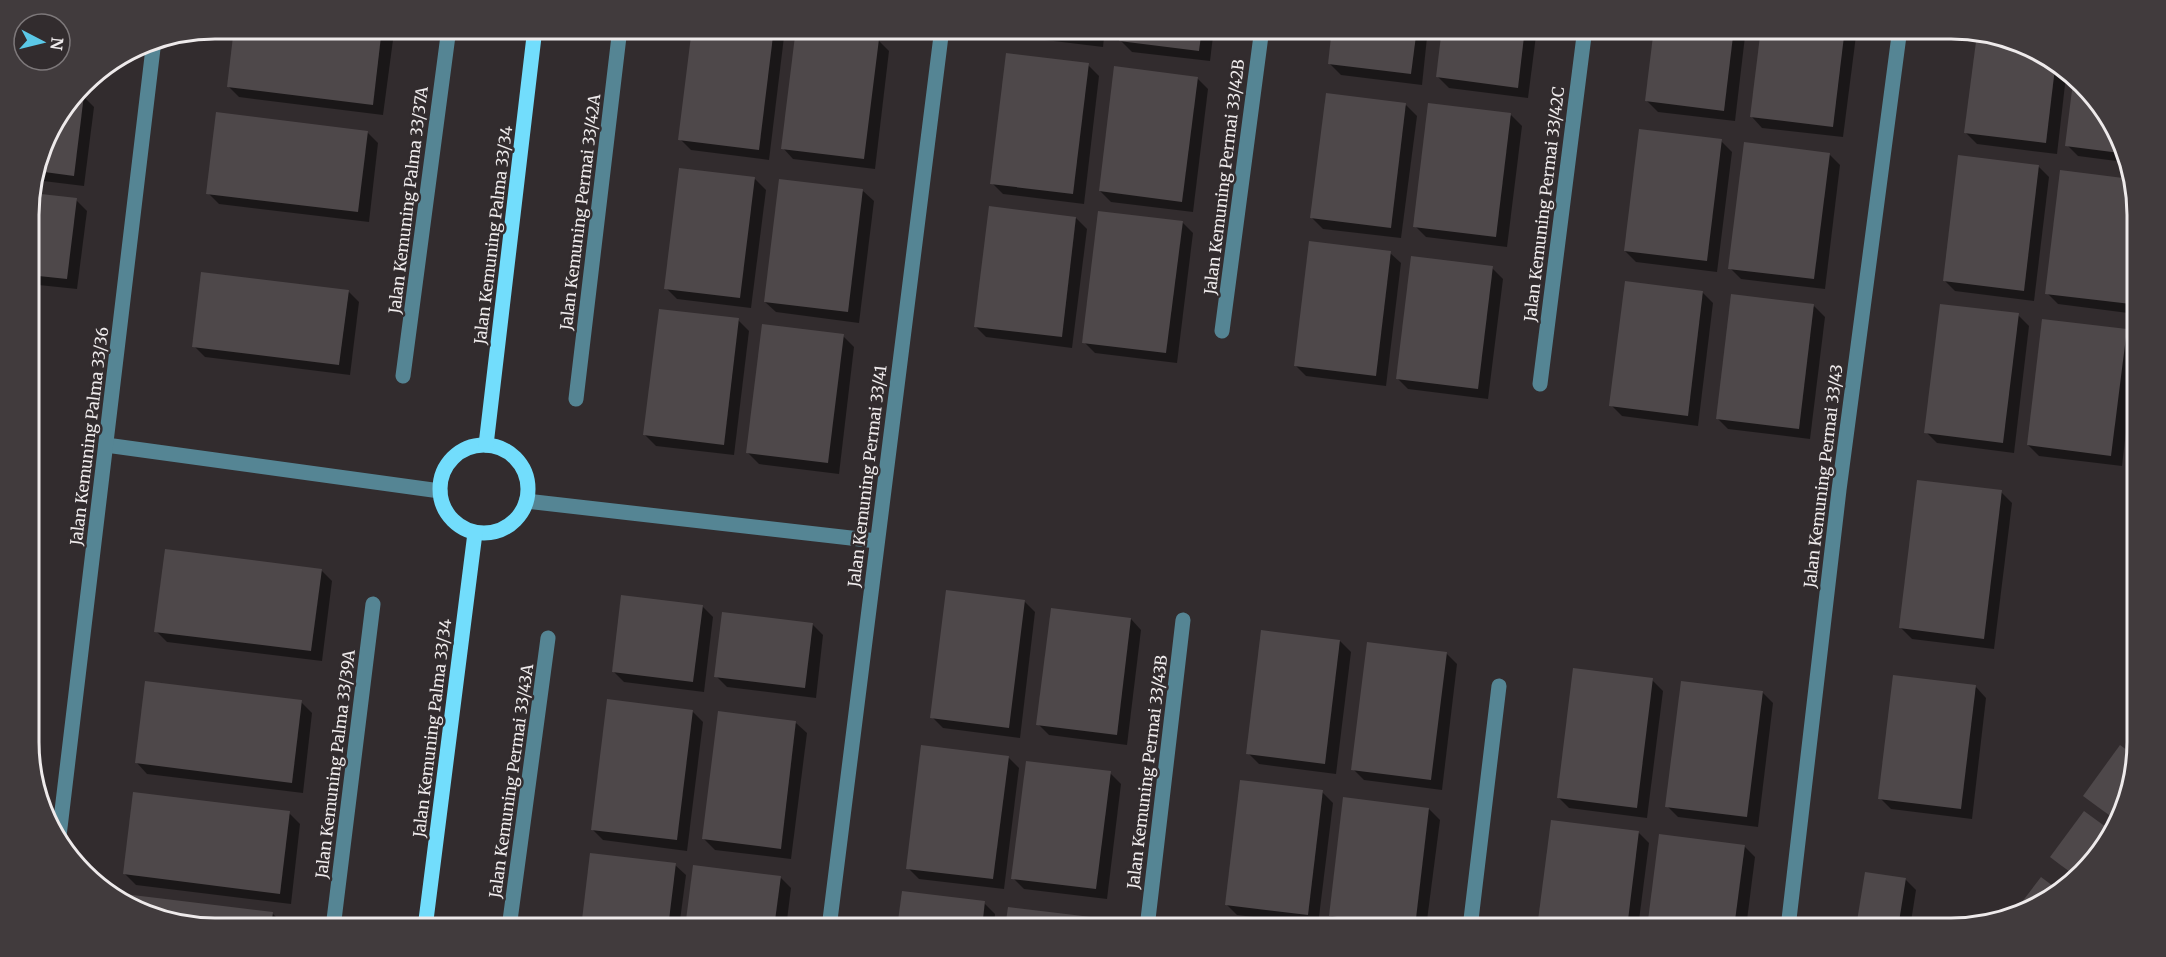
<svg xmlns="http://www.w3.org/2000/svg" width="2166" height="957" viewBox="0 0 2166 957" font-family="Merriweather,serif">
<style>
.shadow{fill:#0007}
.building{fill:#4e484a}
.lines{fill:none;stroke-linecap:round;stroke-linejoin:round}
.minor{stroke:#558594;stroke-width:15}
.major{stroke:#72ddfc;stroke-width:15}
.labels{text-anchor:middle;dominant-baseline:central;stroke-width:5;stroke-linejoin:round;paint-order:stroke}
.street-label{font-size:16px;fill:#eeeaeb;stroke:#322c2e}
.rim{fill:none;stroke:#eeeaeb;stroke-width:3}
</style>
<rect width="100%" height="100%" fill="#322c2e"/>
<!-- shadow -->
<g class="shadow">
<polygon points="381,28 393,40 383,115 239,97 228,86"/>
<polygon points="693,28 776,28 784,37 769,160 691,150 680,139"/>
<polygon points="1020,28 1105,28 1103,47 1029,38"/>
<polygon points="1122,28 1214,28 1210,61 1132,52 1121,41"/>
<polygon points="1334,28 1428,28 1422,85 1341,75 1330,64"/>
<polygon points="1444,28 1537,28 1528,98 1449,88 1438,77"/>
<polygon points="1656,28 1746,28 1735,121 1658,112 1647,101"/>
<polygon points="1762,28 1857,28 1843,137 1762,128 1752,117"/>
<polygon points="1978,34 2022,43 2066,76 2057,154 1977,144 1966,133"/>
<polygon points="878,40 889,51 875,169 793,159 783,148"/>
<polygon points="1088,65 1099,76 1084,204 1003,194 992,183"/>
<polygon points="101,69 100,78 91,76 92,75"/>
<polygon points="1197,78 1208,89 1193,212 1111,202 1100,191"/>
<polygon points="2074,83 2099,102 2124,162 2078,156 2067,145"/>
<polygon points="76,96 83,96 94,107 84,186 35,180 48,132"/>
<polygon points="1406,105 1417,116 1401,238 1323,229 1312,218"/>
<polygon points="1511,115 1522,126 1507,247 1426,237 1415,226"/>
<polygon points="367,132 378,143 369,222 219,204 208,193"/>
<polygon points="1721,141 1732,152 1717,272 1636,262 1625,251"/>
<polygon points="1829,154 1840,165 1825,289 1741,279 1730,268"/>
<polygon points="2038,166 2049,177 2034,301 1955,291 1944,280"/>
<polygon points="2062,172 2132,181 2136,191 2136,314 2058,304 2047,293"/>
<polygon points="755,179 766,190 751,308 677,299 666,288"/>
<polygon points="863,191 874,201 859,323 776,312 765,302"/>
<polygon points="31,194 76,200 87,211 77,289 29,284"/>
<polygon points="1076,218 1087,229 1072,348 986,337 975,326"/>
<polygon points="1182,222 1193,233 1177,363 1095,353 1084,342"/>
<polygon points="1390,253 1401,263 1386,386 1306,376 1295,365"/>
<polygon points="1492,268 1503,279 1488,399 1408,389 1397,378"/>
<polygon points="348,291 359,302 350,375 205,357 194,346"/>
<polygon points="1702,292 1713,303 1698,426 1622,416 1611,405"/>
<polygon points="1814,306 1825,317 1810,439 1728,429 1717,418"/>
<polygon points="2018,315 2029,326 2014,453 1937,443 1926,432"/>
<polygon points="738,320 749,331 734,455 656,446 645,435"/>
<polygon points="2126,331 2136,341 2136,347 2122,466 2039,456 2028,445"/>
<polygon points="843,336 854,347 839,474 759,464 748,453"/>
<polygon points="2001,492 2012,503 1994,649 1912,639 1901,628"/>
<polygon points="30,562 37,569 30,625"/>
<polygon points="321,570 332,581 322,661 167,642 156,631"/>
<polygon points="1024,601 1035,612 1020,738 943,728 932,717"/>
<polygon points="702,606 713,617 704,692 624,682 613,671"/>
<polygon points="1131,619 1141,630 1127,745 1049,735 1038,724"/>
<polygon points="812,624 823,635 816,698 727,687 716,676"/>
<polygon points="1340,641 1351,652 1336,774 1259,764 1248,753"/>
<polygon points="1446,653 1457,664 1442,790 1364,780 1353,769"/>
<polygon points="1652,680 1663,691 1647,818 1569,808 1558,797"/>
<polygon points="1976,687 1986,698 1972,819 1891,809 1880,798"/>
<polygon points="1762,692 1773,703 1758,827 1678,817 1667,806"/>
<polygon points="301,702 312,713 303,793 147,774 137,763"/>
<polygon points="692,711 703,722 687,851 603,840 592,829"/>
<polygon points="796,723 807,733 791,859 715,850 704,839"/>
<polygon points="2137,730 2137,740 2134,736"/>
<polygon points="1008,757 1019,768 1004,889 919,879 908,868"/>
<polygon points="2135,757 2123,813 2117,822 2085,795"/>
<polygon points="1110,773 1121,784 1107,899 1024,889 1013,878"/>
<polygon points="1322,792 1333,803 1318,925 1237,915 1226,904"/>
<polygon points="1429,809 1440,820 1426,928 1341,926 1330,915"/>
<polygon points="289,813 300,824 291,904 136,885 125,874"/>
<polygon points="2084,813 2109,831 2075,877 2052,857"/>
<polygon points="1552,821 1638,832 1649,843 1638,928 1539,928"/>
<polygon points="1660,836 1744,846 1755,857 1746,928 1649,928"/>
<polygon points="592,854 675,865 686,875 679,928 583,928"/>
<polygon points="694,867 780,877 791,888 786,928 687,928"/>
<polygon points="1905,879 1916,890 1910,928 1866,928 1859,921"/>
<polygon points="903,893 984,903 995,914 994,928 899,928"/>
<polygon points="118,895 273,914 284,925 283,928 215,928 144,914"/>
<polygon points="1009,908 1090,918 1100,928 1007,928"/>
</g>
<!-- building -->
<g class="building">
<polygon points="234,28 382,28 373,105 227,87"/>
<polygon points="692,28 774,28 759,150 678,140"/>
<polygon points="796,28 879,39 864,159 781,149"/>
<polygon points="1040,28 1093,28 1092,36"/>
<polygon points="1121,28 1202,28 1199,51 1119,41"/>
<polygon points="1332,28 1417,28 1411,74 1328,64"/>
<polygon points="1442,28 1525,28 1518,88 1436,77"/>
<polygon points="1654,28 1734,28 1724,111 1645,101"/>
<polygon points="1761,28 1845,28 1833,127 1750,117"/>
<polygon points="1977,34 2022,43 2055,68 2046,143 1964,133"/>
<polygon points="1006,53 1089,63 1073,194 990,184"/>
<polygon points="1114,66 1198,77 1182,202 1099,191"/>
<polygon points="2073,82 2099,102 2120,153 2065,146"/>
<polygon points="1326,93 1406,103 1391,228 1310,218"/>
<polygon points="77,94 84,95 74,176 37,171 48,132"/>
<polygon points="1428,103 1511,113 1496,237 1413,227"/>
<polygon points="216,112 368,131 358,212 206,194"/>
<polygon points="1639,129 1722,139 1707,261 1624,251"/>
<polygon points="1744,142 1830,153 1814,279 1728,269"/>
<polygon points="1958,155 2039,165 2024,291 1943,281"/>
<polygon points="679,168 755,177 740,298 664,289"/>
<polygon points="2060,170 2131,179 2136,191 2136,266 2131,304 2045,294"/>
<polygon points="779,179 863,189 848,312 764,302"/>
<polygon points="32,193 77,198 67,279 29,275 29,202"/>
<polygon points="989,206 1076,217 1062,337 974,327"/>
<polygon points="1098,211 1183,221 1166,353 1082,343"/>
<polygon points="1309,241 1391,251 1376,376 1294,366"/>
<polygon points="1411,256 1493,266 1478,389 1396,379"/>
<polygon points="201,272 349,290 339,365 192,347"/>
<polygon points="1625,281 1703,291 1688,416 1609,406"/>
<polygon points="1731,294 1814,304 1799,429 1716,419"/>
<polygon points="1940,304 2019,313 2003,443 1924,433"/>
<polygon points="659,309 739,318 724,445 643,435"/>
<polygon points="2042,319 2127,329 2111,456 2027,445"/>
<polygon points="762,324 844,334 828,463 746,453"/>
<polygon points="1917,480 2002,490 1984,639 1899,628"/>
<polygon points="165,549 322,569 311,651 154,632"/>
<polygon points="946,590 1025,600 1009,728 930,718"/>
<polygon points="621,595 703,605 693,682 612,672"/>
<polygon points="1051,608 1131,618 1117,735 1036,725"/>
<polygon points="722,612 813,623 805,688 714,677"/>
<polygon points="1261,630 1340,640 1325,764 1246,754"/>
<polygon points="1367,642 1447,652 1431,780 1351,770"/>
<polygon points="1573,668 1653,678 1637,808 1557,798"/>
<polygon points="1893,675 1976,685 1961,809 1878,799"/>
<polygon points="145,681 302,700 292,783 135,763"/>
<polygon points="1681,681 1763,691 1747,817 1665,807"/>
<polygon points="607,699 693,710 677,840 591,830"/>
<polygon points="718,711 796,721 781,849 702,839"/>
<polygon points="921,745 1009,756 993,879 906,869"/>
<polygon points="2120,745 2135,756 2123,813 2117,821 2083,796"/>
<polygon points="1026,761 1111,771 1096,889 1011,879"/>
<polygon points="1240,780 1323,790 1308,915 1225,905"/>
<polygon points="133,792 290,811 280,894 123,874"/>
<polygon points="1343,797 1429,808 1415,927 1329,916"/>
<polygon points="2084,811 2110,830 2075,876 2050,857"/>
<polygon points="1551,820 1639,831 1627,928 1537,928"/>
<polygon points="1659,834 1745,845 1734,928 1647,928"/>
<polygon points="590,853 676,863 668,928 581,928"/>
<polygon points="693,865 781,876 774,928 685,928"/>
<polygon points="1865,872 1906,878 1898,928 1857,921"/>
<polygon points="2041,877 2061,892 2009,919"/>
<polygon points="902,891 985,901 982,928 897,928"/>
<polygon points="116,893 273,912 271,928 215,929 144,914"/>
<polygon points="1008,907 1091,917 1090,928 1005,928"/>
</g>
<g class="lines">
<!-- minor -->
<g class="minor">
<polyline points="1222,331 1262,28"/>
<polyline points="403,376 449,28"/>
<polyline points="1540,384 1585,28"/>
<polyline points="576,399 620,28"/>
<polyline points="106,445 440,491"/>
<polyline points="526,501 877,541"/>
<polyline points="59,836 154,40"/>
<polyline points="333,928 373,604"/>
<polyline points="509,928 548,638"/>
<polyline points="829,928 942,28"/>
<polyline points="1147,928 1183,620"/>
<polyline points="1470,928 1499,686"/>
<polyline points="1788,928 1839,490 1900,28"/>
</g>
<!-- major -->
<g class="major">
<circle cx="484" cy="489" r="44"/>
<polyline points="486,445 535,28"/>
<polyline points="425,928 475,533"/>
</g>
</g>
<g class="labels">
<!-- street labels -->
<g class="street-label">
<text transform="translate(1224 177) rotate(-83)">Jalan Kemuning Permai 33/42B</text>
<text transform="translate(408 200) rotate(-83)">Jalan Kemuning Palma 33/37A</text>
<text transform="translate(1544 204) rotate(-83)">Jalan Kemuning Permai 33/42C</text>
<text transform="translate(580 212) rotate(-83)">Jalan Kemuning Permai 33/42A</text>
<text transform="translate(493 235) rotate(-83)">Jalan Kemuning Palma 33/34</text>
<text transform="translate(89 436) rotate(-83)">Jalan Kemuning Palma 33/36</text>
<text transform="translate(867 476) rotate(-83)">Jalan Kemuning Permai 33/41</text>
<text transform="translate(1823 476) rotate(-83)">Jalan Kemuning Permai 33/43</text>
<text transform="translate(432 728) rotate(-83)">Jalan Kemuning Palma 33/34</text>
<text transform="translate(335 764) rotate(-83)">Jalan Kemuning Palma 33/39A</text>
<text transform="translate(1147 772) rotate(-83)">Jalan Kemuning Permai 33/43B</text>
<text transform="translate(511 781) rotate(-82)">Jalan Kemuning Permai 33/43A</text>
</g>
</g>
<!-- crop -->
<path d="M0 0H2166V957H0ZM215 39H1951A176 176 0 0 1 2127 215V742A176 176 0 0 1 1951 918H215A176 176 0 0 1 39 742V215A176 176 0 0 1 215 39Z" fill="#413b3d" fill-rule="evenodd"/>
<path class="rim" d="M215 39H1951A176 176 0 0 1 2127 215V742A176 176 0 0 1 1951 918H215A176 176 0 0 1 39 742V215A176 176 0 0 1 215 39Z"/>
<!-- north arrow -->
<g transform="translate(42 42) rotate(97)"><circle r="28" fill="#322c2e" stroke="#7d787a" stroke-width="1.5"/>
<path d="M0-4.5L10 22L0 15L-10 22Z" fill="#5bc8e7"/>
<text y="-9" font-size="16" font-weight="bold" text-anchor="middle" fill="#eeeaeb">N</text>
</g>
</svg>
